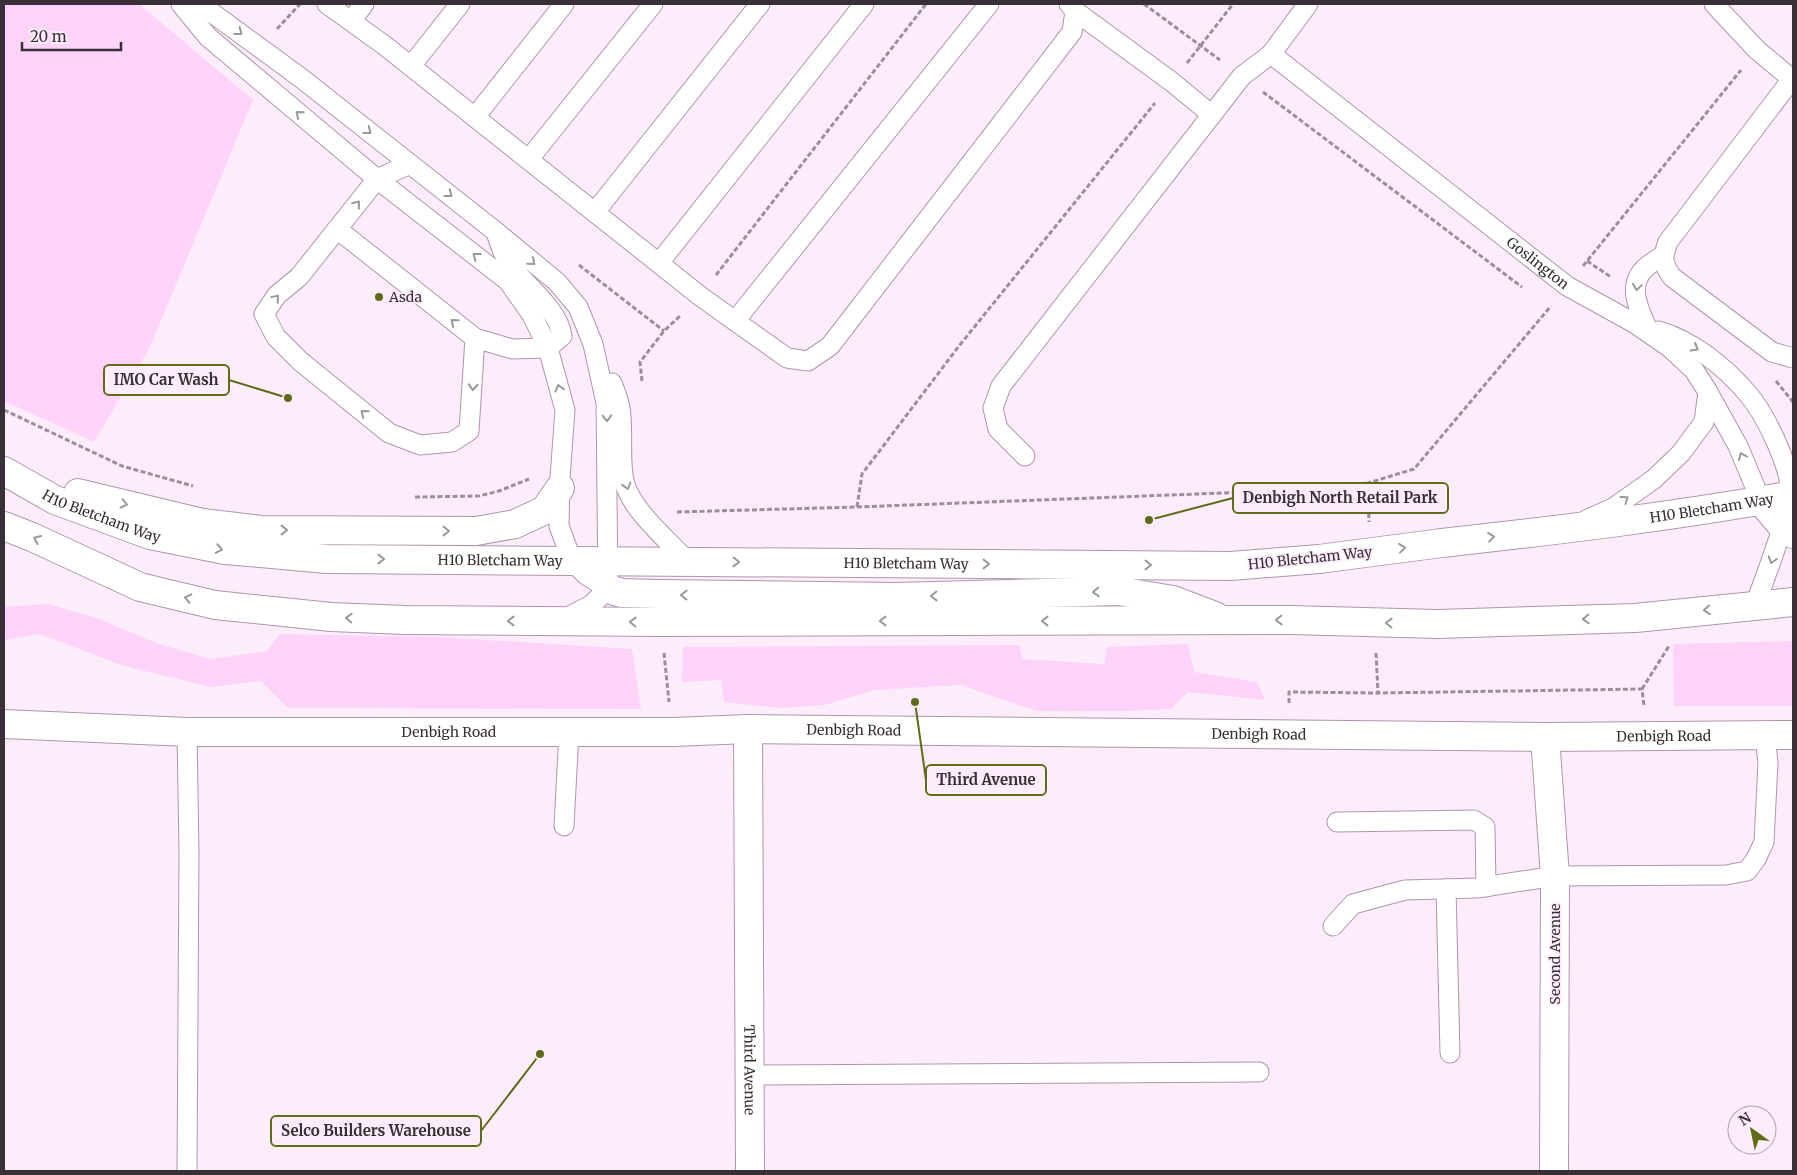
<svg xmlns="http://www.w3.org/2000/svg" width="1797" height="1175" viewBox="0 0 1797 1175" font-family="Merriweather,serif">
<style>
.green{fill:#fdd3f9}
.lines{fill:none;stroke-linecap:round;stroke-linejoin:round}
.service-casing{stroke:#ae95ac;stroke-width:21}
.minor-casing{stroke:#ae95ac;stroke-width:30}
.tertiary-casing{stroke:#ae95ac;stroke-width:30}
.path{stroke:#9c8f9b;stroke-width:3;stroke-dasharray:5 2.5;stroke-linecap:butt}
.service{stroke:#fff;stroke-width:19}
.minor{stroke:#fff;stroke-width:28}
.tertiary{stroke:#fff;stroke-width:28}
.tertiary-bridge-casing{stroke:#ae95ac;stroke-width:30;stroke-linecap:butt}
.tertiary-bridge{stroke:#fff;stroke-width:28}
.oneway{stroke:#9c979c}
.poi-dot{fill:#5e6c17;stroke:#fdedfb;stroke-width:2}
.labels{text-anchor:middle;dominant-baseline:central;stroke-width:4;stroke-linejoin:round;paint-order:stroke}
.street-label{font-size:14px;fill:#392f38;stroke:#fdedfb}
.poi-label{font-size:14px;fill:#392f38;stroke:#fdedfb;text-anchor:start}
.leader{fill:none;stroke:#5e6c17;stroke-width:2}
.callout-dot{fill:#5e6c17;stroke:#fdedfb;stroke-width:2}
.callout{fill:#fdedfb;stroke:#5e6c17;stroke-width:2}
.callout-label{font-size:15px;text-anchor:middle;font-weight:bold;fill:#392f38}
</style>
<rect width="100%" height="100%" fill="#fdedfb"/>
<!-- green -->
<g class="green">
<polygon points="4,4 139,4 253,100 150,347 94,442 4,401"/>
<polygon points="48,604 99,619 156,643 210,659 267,651 280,634 440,637 632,649 641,709 288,708 261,681 211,687 124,666 40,634 4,640 4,607"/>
<polygon points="1793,641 1793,706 1674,706 1673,644"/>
<polygon points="1188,644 1194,672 1257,682 1265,700 1188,692 1171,709 1130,711 1036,711 961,685 874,690 825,705 781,708 724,702 721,680 682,682 683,647 1019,645 1022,659 1104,664 1107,647"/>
</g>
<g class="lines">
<!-- service casing -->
<g class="service-casing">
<g id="service">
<polyline points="181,4 208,37 377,179 508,281 532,315 548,348 565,410 560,478 559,526 572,561 586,575 608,589"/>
<polyline points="200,4 301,78 495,231 557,282 578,307 593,344 606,403 608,589 591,605 564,619"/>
<polyline points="327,4 384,45 700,296 787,358 808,361 830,346 1072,32 1075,11 1069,4"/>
<polyline points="1714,4 1757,50 1793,80"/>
<polyline points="1075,11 1172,82 1212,115"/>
<polyline points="351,21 364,4"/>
<path id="s1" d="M1271 54 1567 286 1634 323 1669 347 1694 370 1708 392 1738 446 1761 501"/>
<polyline points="411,66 460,4"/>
<path d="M1792 79 1668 242C1662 258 1662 263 1672 277L1772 352 1793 358"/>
<polyline points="475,117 564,4"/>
<polyline points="529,159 653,4"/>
<polyline points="410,164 377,179 299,277 277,295 264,314 276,337 300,361 389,433 420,445 452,442 469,431 475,338"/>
<polyline points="595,212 760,4"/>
<path d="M337 229 475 338 512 349 548 348 562 336C558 307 523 285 508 261 502 253 499 242 496 232"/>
<polyline points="659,263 864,4"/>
<polyline points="735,321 989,4"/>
<path d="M1647 328C1639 309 1627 287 1644 269 1649 264 1657 260 1663 255"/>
<path d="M1659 331C1693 341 1725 367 1748 394 1766 415 1790 466 1791 493 1792 500 1788 509 1786 515 1777 546 1766 576 1755 605"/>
<path d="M612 383C615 391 619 400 620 408 624 432 619 457 624 481 631 510 667 539 687 561"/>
<polyline points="1025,456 998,429 993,408 1001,386 1242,76 1271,54 1308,4"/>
<polyline points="1586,520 1613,508 1654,479 1681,453 1704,422 1708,392"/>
<polyline points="187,732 189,852 187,1171"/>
<polyline points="1337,822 1474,820 1485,827 1486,887"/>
<polyline points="564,826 569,732"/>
<polyline points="1446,889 1450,1053"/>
<polyline points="1333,926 1353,904 1405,890 1477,888 1555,876 1726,875 1747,871 1756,859 1764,842 1768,763 1765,735"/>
<polyline points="751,1075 1259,1072"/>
</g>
</g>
<!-- minor casing -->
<g class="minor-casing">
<g id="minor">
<path id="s2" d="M4 724 187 732H673L748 729 1545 737 1793 735"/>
<path id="s3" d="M748 729 750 1171"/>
<polyline points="1545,737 1555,876 1554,1171"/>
</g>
</g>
<!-- tertiary casing -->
<g class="tertiary-casing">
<g id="tertiary">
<path id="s4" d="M4 471 55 500 150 535 225 550 327 559 1230 566 1319 559"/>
<polyline points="78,493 203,523 262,530 476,531 515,524 545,510 560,488"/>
<polyline points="1761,501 1783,527 1793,534"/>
<polyline points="4,526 32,537 140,587 215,605 331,617 405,620 660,622 1290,620 1327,621"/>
<path id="s5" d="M1442 543C1560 530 1677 516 1793 495"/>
<polyline points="608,589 622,593 659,594 896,597 1119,591 1173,600 1215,616"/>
<polyline points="1438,624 1635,618 1793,602"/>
</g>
</g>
<!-- path -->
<g class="path">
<polyline points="1144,4 1220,60"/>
<polyline points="277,29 300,4"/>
<polyline points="1187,63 1233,4"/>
<polyline points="1263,92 1522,287"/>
<polyline points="1587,261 1611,277"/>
<polyline points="579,265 664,331"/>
<polyline points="1583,266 1741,70"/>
<polyline points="716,275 926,4"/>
<polyline points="642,381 640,362 664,331 681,315"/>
<polyline points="1776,381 1793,402"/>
<polyline points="4,410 122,466 193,486"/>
<polyline points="1368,483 1369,522"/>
<polyline points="415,497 479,496 499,491 529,479"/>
<polyline points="857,507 862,474 959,346 1155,103"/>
<polyline points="677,512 857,507 1275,491 1368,483 1414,469 1551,306"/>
<polyline points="664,653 669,702"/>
<polyline points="1376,653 1378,693 1642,689 1644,706"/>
<polyline points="1642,689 1669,646"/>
<polyline points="1289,703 1289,692 1378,693"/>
</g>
<!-- service -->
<use href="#service" class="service"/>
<!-- minor -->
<use href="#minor" class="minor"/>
<!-- tertiary -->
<use href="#tertiary" class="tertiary"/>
<!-- tertiary-bridge casing -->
<g class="tertiary-bridge-casing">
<g id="tertiary-bridge">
<polyline points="1319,559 1442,543"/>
<polyline points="1327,621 1438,624"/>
</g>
</g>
<!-- tertiary-bridge -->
<use href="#tertiary-bridge" class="tertiary-bridge"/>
</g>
<!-- one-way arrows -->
<defs><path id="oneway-chevron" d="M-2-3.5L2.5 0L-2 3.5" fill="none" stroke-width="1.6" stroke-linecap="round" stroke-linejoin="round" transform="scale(1.25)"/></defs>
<g class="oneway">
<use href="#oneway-chevron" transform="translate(239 32) rotate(37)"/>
<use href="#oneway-chevron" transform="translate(299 114) rotate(-140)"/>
<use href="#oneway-chevron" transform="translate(368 131) rotate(38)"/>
<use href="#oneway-chevron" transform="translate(449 194) rotate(38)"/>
<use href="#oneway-chevron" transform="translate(357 204) rotate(-51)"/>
<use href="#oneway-chevron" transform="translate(476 256) rotate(-142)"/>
<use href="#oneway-chevron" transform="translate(532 262) rotate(40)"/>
<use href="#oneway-chevron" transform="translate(1637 287) rotate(98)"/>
<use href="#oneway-chevron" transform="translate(276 298) rotate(-50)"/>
<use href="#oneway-chevron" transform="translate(454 322) rotate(-141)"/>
<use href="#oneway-chevron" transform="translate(1695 348) rotate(31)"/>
<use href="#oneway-chevron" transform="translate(473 387) rotate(93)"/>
<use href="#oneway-chevron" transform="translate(559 388) rotate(-105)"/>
<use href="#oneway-chevron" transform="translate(364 413) rotate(-141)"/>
<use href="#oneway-chevron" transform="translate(607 418) rotate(89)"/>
<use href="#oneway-chevron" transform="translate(1742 456) rotate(-113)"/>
<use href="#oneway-chevron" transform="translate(627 486) rotate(73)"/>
<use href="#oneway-chevron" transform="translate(1625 499) rotate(-36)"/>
<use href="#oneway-chevron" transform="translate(124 504) rotate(13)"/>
<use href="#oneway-chevron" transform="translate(284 530)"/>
<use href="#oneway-chevron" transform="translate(446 531)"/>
<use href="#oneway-chevron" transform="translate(1491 537) rotate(-7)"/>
<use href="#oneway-chevron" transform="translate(37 539) rotate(-156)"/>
<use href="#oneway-chevron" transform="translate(1402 548) rotate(-7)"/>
<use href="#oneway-chevron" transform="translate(219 549) rotate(11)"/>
<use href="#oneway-chevron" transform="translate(381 559)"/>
<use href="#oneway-chevron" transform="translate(1772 560) rotate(108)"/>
<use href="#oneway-chevron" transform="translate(736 562) rotate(1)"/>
<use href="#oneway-chevron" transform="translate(986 564)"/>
<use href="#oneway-chevron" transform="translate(1148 565)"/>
<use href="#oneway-chevron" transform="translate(1096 592) rotate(178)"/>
<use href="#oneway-chevron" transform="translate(684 595) rotate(-179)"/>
<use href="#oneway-chevron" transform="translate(934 596) rotate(179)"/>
<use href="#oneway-chevron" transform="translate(188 598) rotate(-167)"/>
<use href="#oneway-chevron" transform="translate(1707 610) rotate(174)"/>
<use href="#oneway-chevron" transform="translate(349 618) rotate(-178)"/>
<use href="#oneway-chevron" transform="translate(1586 619) rotate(178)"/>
<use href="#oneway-chevron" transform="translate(1279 620) rotate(179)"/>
<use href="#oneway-chevron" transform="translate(511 621) rotate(-180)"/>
<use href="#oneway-chevron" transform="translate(883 621) rotate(-180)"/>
<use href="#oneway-chevron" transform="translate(1045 621) rotate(-180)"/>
<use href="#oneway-chevron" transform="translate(633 622) rotate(-179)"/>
<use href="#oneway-chevron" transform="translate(1389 623) rotate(-179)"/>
</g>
<!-- markers -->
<circle class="poi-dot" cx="379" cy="297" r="5"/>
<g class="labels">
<!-- street labels -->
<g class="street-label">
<text stroke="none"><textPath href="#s1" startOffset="339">Goslington</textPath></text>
<text stroke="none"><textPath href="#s5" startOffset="272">H10 Bletcham Way</textPath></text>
<text stroke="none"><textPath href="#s4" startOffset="108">H10 Bletcham Way</textPath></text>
<text transform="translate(1310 558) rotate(-6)">H10 Bletcham Way</text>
<text stroke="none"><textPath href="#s4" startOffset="512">H10 Bletcham Way</textPath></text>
<text stroke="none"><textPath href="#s4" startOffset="918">H10 Bletcham Way</textPath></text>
<text stroke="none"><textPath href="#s2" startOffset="850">Denbigh Road</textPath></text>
<text stroke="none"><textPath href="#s2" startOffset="445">Denbigh Road</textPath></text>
<text stroke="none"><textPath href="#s2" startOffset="1255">Denbigh Road</textPath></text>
<text stroke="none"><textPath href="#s2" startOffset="1660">Denbigh Road</textPath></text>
<text transform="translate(1555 954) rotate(-90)">Second Avenue</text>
<text stroke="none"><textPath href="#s3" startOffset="341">Third Avenue</textPath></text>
</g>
<!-- poi labels -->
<g class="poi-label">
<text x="389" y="297">Asda</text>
</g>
</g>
<!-- callouts -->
<path class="leader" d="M288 398L229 380M1149 520L1233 498M915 702L926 780M540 1054L481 1131"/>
<g class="callout-dot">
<circle cx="288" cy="398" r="5"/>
<circle cx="1149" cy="520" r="5"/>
<circle cx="915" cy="702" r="5"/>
<circle cx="540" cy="1054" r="5"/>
</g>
<g class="callout">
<rect x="104" y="365" width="125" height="30" rx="5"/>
<rect x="1233" y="483" width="215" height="30" rx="5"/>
<rect x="926" y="765" width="120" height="30" rx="5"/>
<rect x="271" y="1116" width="210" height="30" rx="5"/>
</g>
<g class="callout-label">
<text x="166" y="385">IMO Car Wash</text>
<text x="1340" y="503">Denbigh North Retail Park</text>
<text x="986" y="785">Third Avenue</text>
<text x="376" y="1136">Selco Builders Warehouse</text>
</g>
<!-- border -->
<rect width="1797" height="1175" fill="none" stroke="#392f38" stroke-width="10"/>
<!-- north arrow -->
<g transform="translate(1752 1130) rotate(327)"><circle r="24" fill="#fdedfb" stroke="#afa1ad"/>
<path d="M0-4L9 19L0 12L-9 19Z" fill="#5e6c17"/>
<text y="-8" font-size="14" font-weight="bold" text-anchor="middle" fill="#392f38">N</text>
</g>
<!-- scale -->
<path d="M22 42v8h99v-8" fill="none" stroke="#392f38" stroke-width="2.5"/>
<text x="30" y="42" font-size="15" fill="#392f38" stroke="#fdedfb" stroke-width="4" paint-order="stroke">20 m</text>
</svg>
